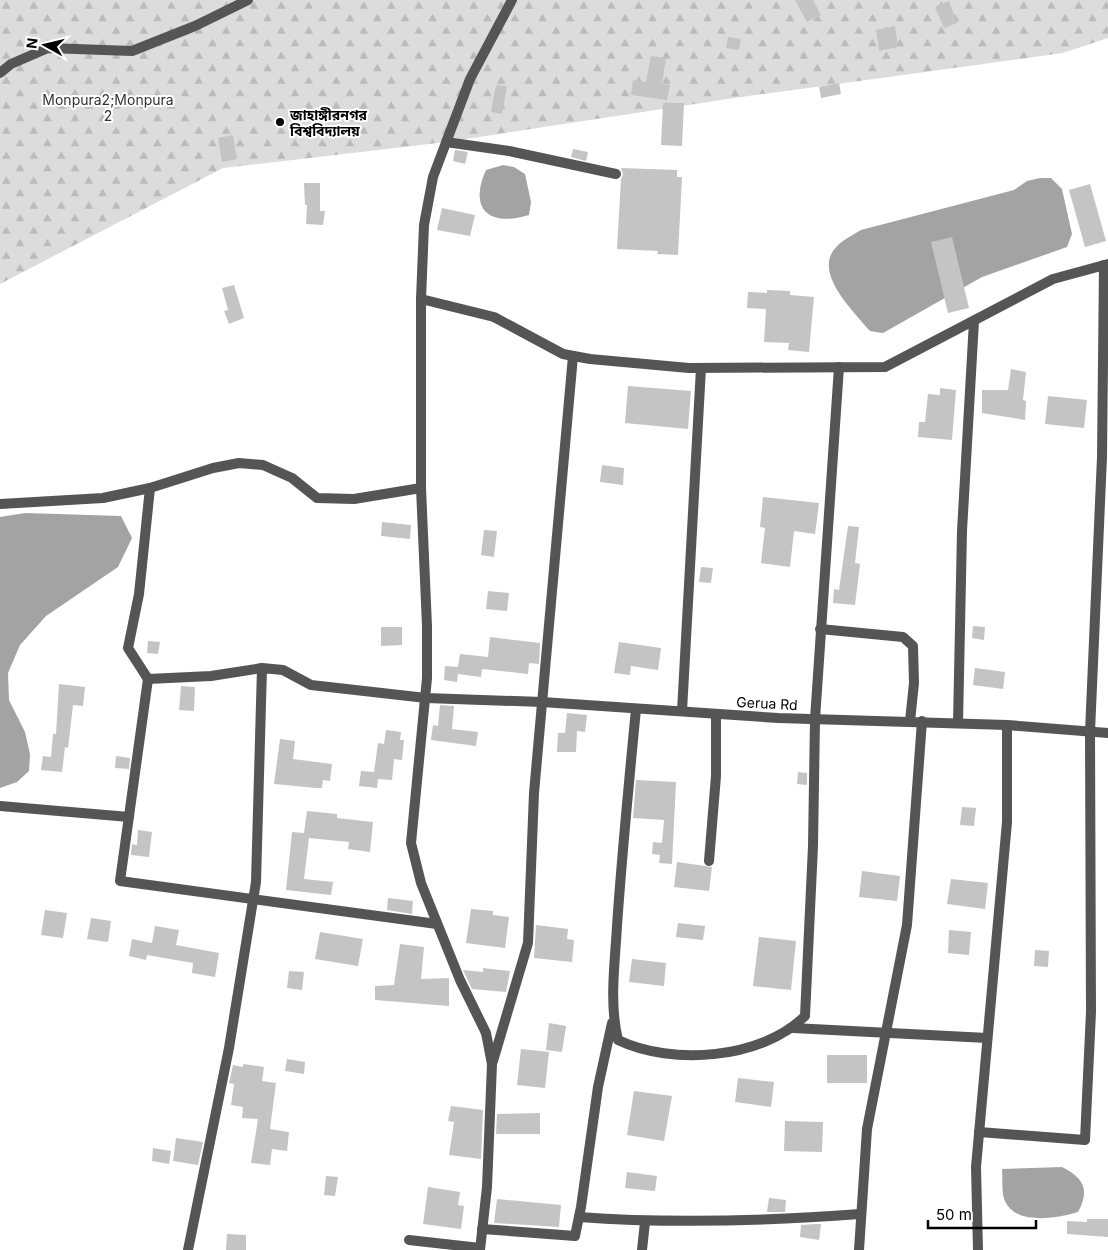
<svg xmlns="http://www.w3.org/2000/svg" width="1108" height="1250" viewBox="0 0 1108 1250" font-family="Inter,'Noto Sans Bengali',sans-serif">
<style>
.forest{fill:url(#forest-firs)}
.water{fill:#a3a3a3}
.building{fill:#c4c4c4}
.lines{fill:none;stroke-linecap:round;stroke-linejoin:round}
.street{stroke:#555;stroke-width:10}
.poi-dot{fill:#000;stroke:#fff;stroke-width:2}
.labels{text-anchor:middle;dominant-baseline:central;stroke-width:4;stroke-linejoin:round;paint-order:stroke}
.park-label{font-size:14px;fill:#333;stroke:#fff}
.poi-label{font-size:14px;font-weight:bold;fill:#000;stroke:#fff;text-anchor:start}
.street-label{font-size:14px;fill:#000;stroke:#fff}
</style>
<defs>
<pattern id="forest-firs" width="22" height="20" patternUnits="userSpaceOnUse" patternTransform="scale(1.25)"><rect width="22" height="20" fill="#dcdcdc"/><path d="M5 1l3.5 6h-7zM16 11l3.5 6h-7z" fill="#bbb"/></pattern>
</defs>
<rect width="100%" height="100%" fill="#fff"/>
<!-- forest -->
<polygon class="forest" points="0,0 1108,0 1108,38 1063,53 741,97 446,142 223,168 0,284"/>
<!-- water -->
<g class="water">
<path d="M503 165 514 167 525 174 531 202 529 215C490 227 468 210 486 170Z"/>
<path d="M1040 178H1051L1062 189 1072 234 1067 247 982 277 883 333 870 331C855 313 816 276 833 251 840 241 851 236 861 230L1014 190 1027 181Z"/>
<polygon points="25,513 121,516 132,538 118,567 46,616 20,645 8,673 9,700 25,732 30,754 29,771 17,782 0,788 0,517"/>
<path d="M1062 1167C1084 1178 1090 1190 1078 1212 1058 1218 1016 1226 1005 1201 1001 1192 1003 1179 1002 1169Z"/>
</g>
<!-- building -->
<g class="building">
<polygon points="795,0 813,0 821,15 807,22"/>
<polygon points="949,1 957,23 944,28 935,7"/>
<polygon points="895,26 898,47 879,51 876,30"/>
<polygon points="728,37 741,39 739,50 726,48"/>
<polygon points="651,56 666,58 662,84 670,85 667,100 631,95 633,80 646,82"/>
<polygon points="839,83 841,94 821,98 819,87"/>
<polygon points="496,85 507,86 502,114 491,112"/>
<polygon points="663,103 684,103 682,146 661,145"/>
<polygon points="233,135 237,159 222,162 218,138"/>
<polygon points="573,149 588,152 586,161 571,157"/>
<polygon points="455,150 468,152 465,164 453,161"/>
<polygon points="621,168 677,170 677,177 682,177 678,255 657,254 658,251 617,249 621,179 623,175"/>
<polygon points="304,183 320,183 320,211 325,211 323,225 306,224 307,205 305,205"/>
<polygon points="1090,184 1106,241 1085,247 1069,190"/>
<polygon points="442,208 475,215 470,236 437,230"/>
<polygon points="952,237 969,308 948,313 931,242"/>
<polygon points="234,285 244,318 229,324 224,311 228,310 222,288"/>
<polygon points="767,290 790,291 790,295 814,297 809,352 788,350 789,343 764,342 766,309 747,308 748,292 767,293"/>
<polygon points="1011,369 1026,372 1023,400 1026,401 1025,420 982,413 982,390 1008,390"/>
<polygon points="628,386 691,391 688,429 625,423"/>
<polygon points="940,388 956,390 952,440 918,437 919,422 925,422 928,394 940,395"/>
<polygon points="1048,396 1087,400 1084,428 1045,424"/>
<polygon points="602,465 624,468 623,485 600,482"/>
<polygon points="763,497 819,503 815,534 794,531 790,567 761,563 765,528 760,527"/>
<polygon points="382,522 411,525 410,539 381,536"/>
<polygon points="848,526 859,527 855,563 860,564 855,605 833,603 834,589 839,590"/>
<polygon points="484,530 497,531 494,557 481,555"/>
<polygon points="701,567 713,568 711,583 699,582"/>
<polygon points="488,591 509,593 507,611 486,609"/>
<polygon points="973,626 985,627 984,640 972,638"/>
<polygon points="381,627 402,627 402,645 381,646"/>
<polygon points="490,637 540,643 539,664 529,663 528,674 482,669 481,677 458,674 457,682 444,680 445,666 458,667 460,654 488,657"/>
<polygon points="148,641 160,642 158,654 147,653"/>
<polygon points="619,642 661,648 658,670 631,666 630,675 614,673"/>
<polygon points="975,668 1005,672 1003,689 973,685"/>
<polygon points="59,684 85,687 83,706 73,705 68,748 65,747 62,772 41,770 43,756 51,757 53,734 56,734"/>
<polygon points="181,686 195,687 194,711 179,710"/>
<polygon points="440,705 454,706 452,729 478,732 476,746 431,740 433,725 438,726"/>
<polygon points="567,713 587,715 585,732 577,731 576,752 557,752 558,733 565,733"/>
<polygon points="386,730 401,732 400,740 404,740 402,760 394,759 392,780 378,779 377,788 359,786 361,771 374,772 378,743 384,744"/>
<polygon points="280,739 295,741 293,759 332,764 330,781 323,780 322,788 316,788 274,784"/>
<polygon points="116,756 130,758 129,769 115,768"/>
<polygon points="798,772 807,773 807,785 797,784"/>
<polygon points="636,780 676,782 672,864 659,863 660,855 652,854 653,842 662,843 664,820 633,818"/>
<polygon points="962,807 976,808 974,826 960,825"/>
<polygon points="307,811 337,814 337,818 373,822 370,852 348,849 349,842 309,838 304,879 333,882 331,895 286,890 292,832 304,833"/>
<polygon points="138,830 152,832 149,857 131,855 132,844 137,845"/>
<polygon points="677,862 712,867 709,891 674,887"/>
<polygon points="862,871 900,876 897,901 859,897"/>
<polygon points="951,879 988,883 985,909 947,904"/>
<polygon points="388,898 413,901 412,914 387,910"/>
<polygon points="471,909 493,911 493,915 509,917 505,948 466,943"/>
<polygon points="45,910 67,913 63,938 41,935"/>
<polygon points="91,918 111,921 108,942 87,939"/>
<polygon points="678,923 705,926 703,940 676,937"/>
<polygon points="536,925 568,929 567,939 574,940 572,962 534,958"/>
<polygon points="155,926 179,930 176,945 219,953 215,977 192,973 193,963 147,955 146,960 129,956 132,939 152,943"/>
<polygon points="949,930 971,932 969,955 948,953"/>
<polygon points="320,932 363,939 358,966 315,959"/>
<polygon points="759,937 796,941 791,990 753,986"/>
<polygon points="400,944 424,947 421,979 449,978 449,1006 375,1000 375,986 394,985"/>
<polygon points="1035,950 1049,951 1048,967 1034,966"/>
<polygon points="632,959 666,963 664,986 629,982"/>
<polygon points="483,968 510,971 506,992 472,989 463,970 483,972"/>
<polygon points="289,971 304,972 302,990 287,988"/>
<polygon points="549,1023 566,1026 562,1052 546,1050"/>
<polygon points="521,1049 549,1052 545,1088 517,1085"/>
<rect x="827" y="1055" width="40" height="28"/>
<polygon points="287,1059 305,1062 304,1074 285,1071"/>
<polygon points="243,1064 264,1067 262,1081 276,1083 270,1129 289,1132 287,1151 272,1149 270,1165 251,1163 258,1119 242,1118 243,1107 231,1105 234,1084 229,1083 233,1065 243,1067"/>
<polygon points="738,1078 774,1082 771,1107 735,1102"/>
<polygon points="634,1091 672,1096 664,1141 627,1135"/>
<polygon points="451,1106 483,1110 481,1159 449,1155 454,1122 448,1121"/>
<polygon points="540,1113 540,1134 496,1134 497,1114"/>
<polygon points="785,1121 823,1122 822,1152 784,1151"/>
<polygon points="176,1138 203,1142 198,1165 173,1161"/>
<polygon points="153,1148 171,1151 169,1164 152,1161"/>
<polygon points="627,1172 657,1176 655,1191 625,1188"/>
<polygon points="326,1176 338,1177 335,1196 324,1195"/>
<polygon points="428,1187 460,1192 458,1205 464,1206 461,1229 423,1224"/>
<polygon points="769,1198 786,1200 785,1212 767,1212"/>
<polygon points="497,1199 561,1205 559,1227 494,1223"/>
<polygon points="1087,1219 1108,1219 1108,1237 1067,1234 1067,1221 1087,1222"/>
<polygon points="816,1224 821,1224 819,1240 800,1237 801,1225"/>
<polygon points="227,1234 246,1235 246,1250 226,1250"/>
</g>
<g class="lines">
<!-- street -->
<g class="street">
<polyline points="0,73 11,64 48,48 132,51 195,26 248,0"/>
<polyline points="446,142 509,151 616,174"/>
<polyline points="421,299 494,317 563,354 590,359 689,368 885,367 1053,279 1108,264"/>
<polyline points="150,488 139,594 128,648 148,679 211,676 262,668"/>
<polyline points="0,504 103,498 150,488 213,468 239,463 263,465 292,478 317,498 354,499 421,488"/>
<polyline points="820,629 903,637 913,646 914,683 910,721"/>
<polyline points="148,679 120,881 437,924"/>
<path d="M636 709C629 781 622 853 617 926 615 963 609 1003 618 1040 672 1066 762 1059 805 1016L813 846 815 719 839 367"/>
<polyline points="682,711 701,368"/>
<polyline points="958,723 962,531 974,321"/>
<polyline points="0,806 129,817"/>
<polyline points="709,861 716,776 716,714"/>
<polyline points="793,1028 987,1038"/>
<polyline points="493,1061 528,943 534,793 573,356"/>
<polyline points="979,1132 1085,1140 1091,1012 1090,732 1102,457 1104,265"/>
<path d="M579 1217C673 1224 767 1221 860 1214"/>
<polyline points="482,1229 575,1236 581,1207 598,1087 612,1023"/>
<polyline points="409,1240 480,1248"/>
<polyline points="188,1250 229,1048 256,882 262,668 283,670 311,685 426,698 542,702 778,718 1007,725 1108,733"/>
<polyline points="480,1250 487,1187 492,1064 486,1033 460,980 421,883 411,843 427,678 427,626 421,488 421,299 424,225 433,177 470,79 512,0"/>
<polyline points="642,1250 645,1222"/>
<polyline points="859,1250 867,1129 907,925 922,721"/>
<polyline points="978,1250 976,1167 1007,822 1007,725"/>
</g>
</g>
<!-- markers -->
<circle class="poi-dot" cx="280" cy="122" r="5"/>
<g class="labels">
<!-- park labels -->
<g class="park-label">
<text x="108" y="99">Monpura2;Monpura<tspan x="108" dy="16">2</tspan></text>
</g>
<!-- poi labels -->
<g class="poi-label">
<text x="290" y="114">জাহাঙ্গীরনগর<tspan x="290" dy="16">বিশ্ববিদ্যালয়</tspan></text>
</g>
<!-- street labels -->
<g class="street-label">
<text transform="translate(767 703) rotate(3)">Gerua Rd</text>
</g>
</g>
<!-- north arrow -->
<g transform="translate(45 45) rotate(278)" stroke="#ffffff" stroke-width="4" paint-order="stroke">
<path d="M0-4L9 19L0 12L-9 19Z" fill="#000000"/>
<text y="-8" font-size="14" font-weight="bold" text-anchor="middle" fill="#000000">N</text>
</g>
<!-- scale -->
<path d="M928 1220v8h108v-8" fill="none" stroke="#000000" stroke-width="2.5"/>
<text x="936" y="1220" font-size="15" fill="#000000" stroke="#ffffff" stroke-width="4" paint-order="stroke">50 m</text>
</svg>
